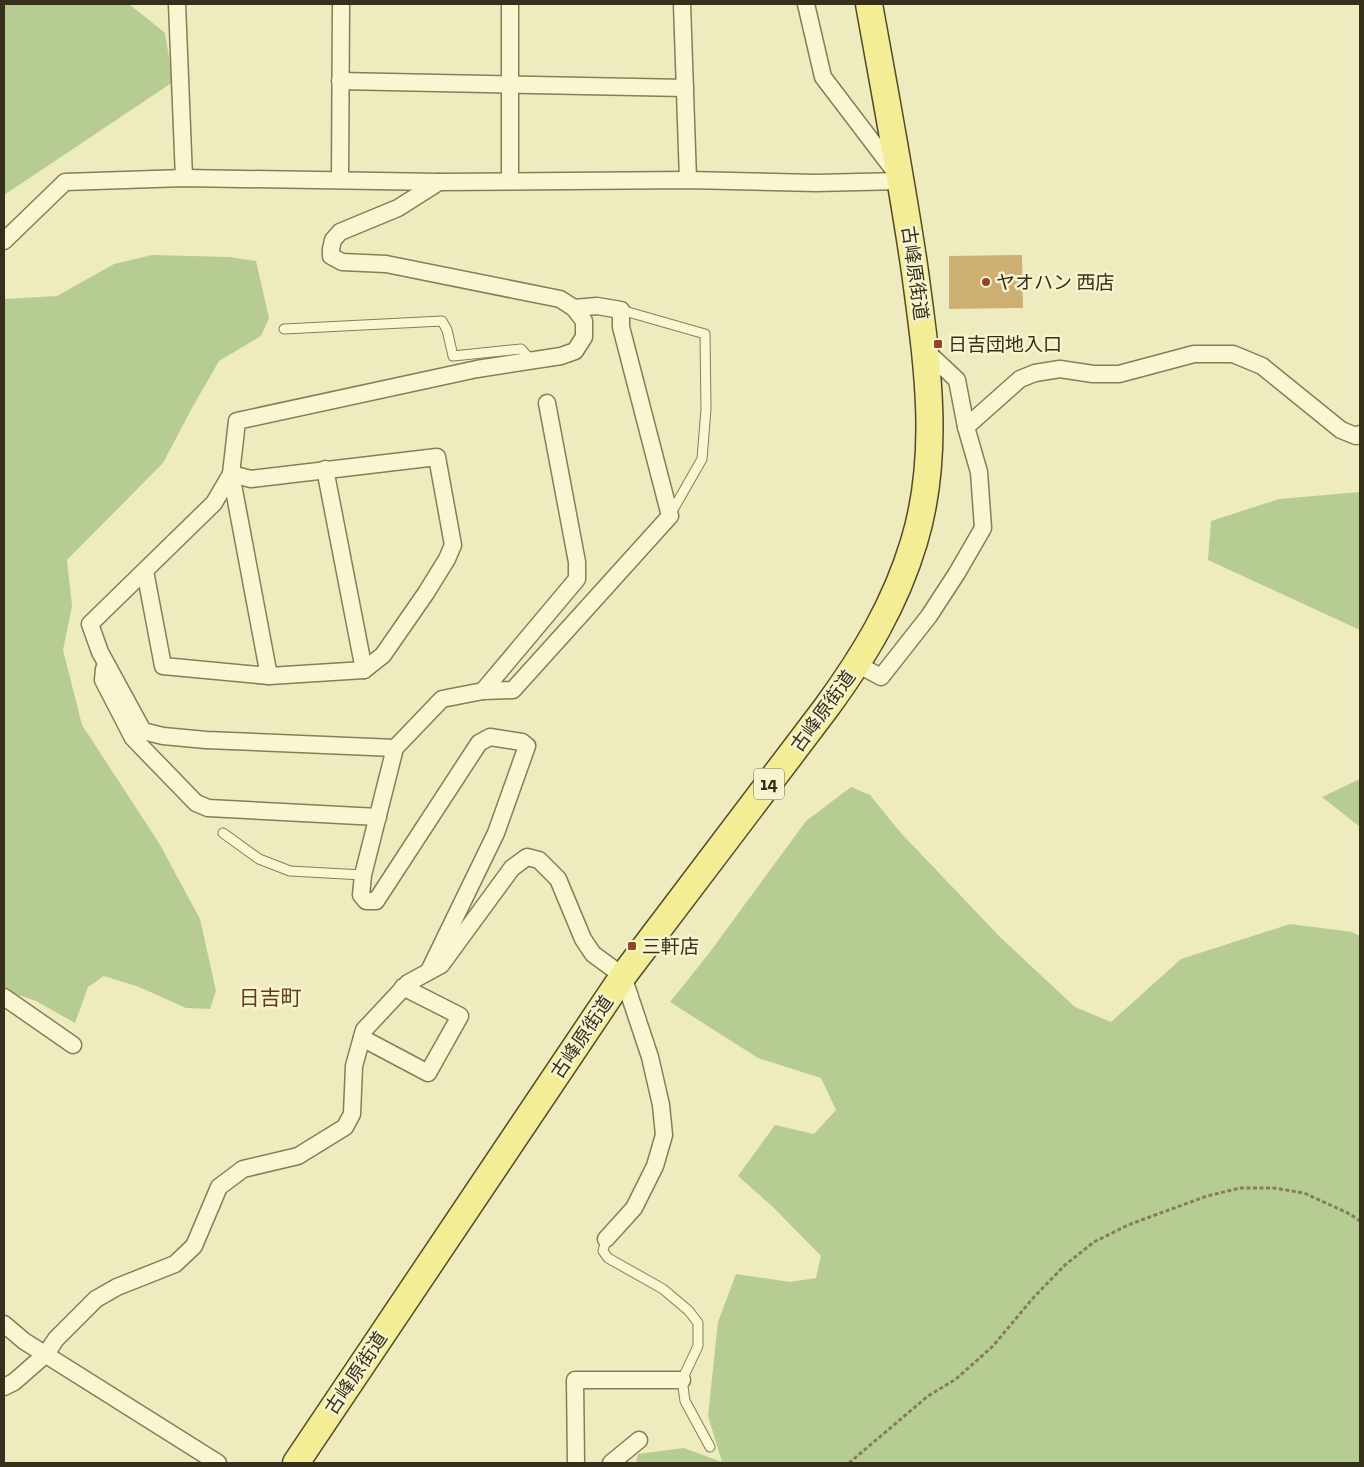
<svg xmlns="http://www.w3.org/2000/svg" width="1364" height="1467" viewBox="0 0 1364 1467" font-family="'Zilla Slab','Noto Sans JP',serif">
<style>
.green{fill:#b7cc93}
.building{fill:#ceaf73}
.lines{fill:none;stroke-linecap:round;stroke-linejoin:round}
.lane-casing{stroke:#877d57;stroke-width:11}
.street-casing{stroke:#877d57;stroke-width:19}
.primary-casing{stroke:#54492b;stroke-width:29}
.path{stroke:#877d57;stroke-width:3;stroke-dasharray:4 2.5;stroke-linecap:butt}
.lane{stroke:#f9f7d2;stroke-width:9}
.street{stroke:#f9f7d2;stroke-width:16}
.primary{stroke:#f3ed95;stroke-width:26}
.poi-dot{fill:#974126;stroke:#f6f4ce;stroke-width:2}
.labels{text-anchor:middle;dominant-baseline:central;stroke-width:5;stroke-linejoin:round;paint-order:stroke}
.shield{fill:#f6f4ce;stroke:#706a51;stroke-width:1}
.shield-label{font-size:18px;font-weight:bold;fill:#362f1c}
.street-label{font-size:19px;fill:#362f1c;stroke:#f6f4ce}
.poi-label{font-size:19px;fill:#362f1c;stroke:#f6f4ce;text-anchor:start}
.quarter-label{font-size:21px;fill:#643c1a;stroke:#f6f4ce}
</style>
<rect width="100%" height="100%" fill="#eeecbe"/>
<!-- green -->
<g class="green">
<polygon points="4,4 129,4 165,33 173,82 4,195"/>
<polygon points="152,255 229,257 256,261 269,318 261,336 219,361 192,408 163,463 67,560 72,606 63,650 82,725 159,843 200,919 216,991 210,1009 186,1008 139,987 104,976 88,987 75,1023 36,1001 4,990 4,299 57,296 114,264"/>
<polygon points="1360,492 1360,630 1208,560 1211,521 1279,499"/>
<polygon points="1360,779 1360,827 1322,797"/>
<polygon points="851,787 870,795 900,832 1001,938 1075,1007 1111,1022 1181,959 1290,924 1352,932 1360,936 1360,1463 636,1463 638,1454 684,1448 722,1462 708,1416 718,1322 736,1274 790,1282 816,1278 821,1256 774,1208 738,1176 775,1125 814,1134 836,1110 821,1078 758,1058 670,1002 707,956 806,821"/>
</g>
<!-- building -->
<polygon class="building" points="1022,255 1023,308 949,309 949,256"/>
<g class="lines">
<!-- lane casing -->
<g class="lane-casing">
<g id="lane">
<polyline points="621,310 705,334 706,409 702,459 670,515"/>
<polyline points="284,329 442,321 447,330 453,356 521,349 531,360"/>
<polyline points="223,833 259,859 290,871 363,875"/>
<polyline points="606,1239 603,1251 608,1258 663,1289 689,1311 698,1323 698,1346 682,1380 685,1401 710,1447"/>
</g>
</g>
<!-- street casing -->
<g class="street-casing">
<g id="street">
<polyline points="177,4 184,178"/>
<polyline points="510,4 510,181"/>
<polyline points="682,4 688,180"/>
<polyline points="806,4 823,77 896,173"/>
<polyline points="340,81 685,88"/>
<polyline points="340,180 341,4"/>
<polyline points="4,241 65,182 184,178 439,182 688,180 816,183 902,181"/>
<polyline points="966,427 1020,379 1035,373 1060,369 1093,374 1119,374 1194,354 1233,354 1262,366 1341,430 1356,436 1360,434"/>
<polyline points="325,469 364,670"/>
<polyline points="231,474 214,503 90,624 100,652 143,731 163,736 206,740 395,748"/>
<polyline points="145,571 163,666 269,676 364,670 383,655 426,593 447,559 453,545 437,457 251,479 231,474"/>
<polyline points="857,664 881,677 929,616 957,573 983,528 979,472 966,427 957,380 926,351"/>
<polyline points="104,669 103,680 133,738 196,803 208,808 378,817"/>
<polyline points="269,676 231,474 237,421 477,369 561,356 575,351 584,337 584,321 574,308 560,299 386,264 342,262 331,256 331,249 333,240 340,232 398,208 439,182"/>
<polyline points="483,691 577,579 577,562 547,403"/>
<polyline points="429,971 496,833 527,746 522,742 490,737 479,743 376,901 366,901 361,895 363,875 395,748 442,699 483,691 513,690 670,516 621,327 621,310 597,306 574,308"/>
<polyline points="4,997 73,1045"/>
<polyline points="362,1038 428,1073 460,1016 403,987"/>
<polyline points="4,1324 24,1341 218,1463"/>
<polyline points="4,1387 14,1382 46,1354 56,1339 96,1299 117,1287 175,1264 194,1246 219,1187 243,1169 298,1156 345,1127 352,1114 354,1066 364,1030 408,983 441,965 512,868 527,857 539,860 558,879 583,939 593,954 623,976 650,1057 661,1105 664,1135 655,1166 634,1208 606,1239"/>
<polyline points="576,1463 575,1380 682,1380"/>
<polyline points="611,1463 639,1440"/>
</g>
</g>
<!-- primary casing -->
<g class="primary-casing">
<path id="primary" d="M296 1463 623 976 826 708C864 656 895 605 914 542 941 453 927 362 915 272 902 182 885 93 869 4"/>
</g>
<!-- path -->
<polyline class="path" points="849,1463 928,1396 956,1379 993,1346 1034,1297 1065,1265 1094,1242 1128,1225 1207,1196 1240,1188 1274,1188 1304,1193 1350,1214 1360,1221"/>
<!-- lane -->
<use href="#lane" class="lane"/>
<!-- street -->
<use href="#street" class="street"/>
<!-- primary -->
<use href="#primary" class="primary"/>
</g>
<!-- markers -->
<g class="poi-dot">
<circle cx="986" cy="282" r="5"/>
<rect x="933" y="339" width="10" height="10" rx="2.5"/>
<rect x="627" y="941" width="10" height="10" rx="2.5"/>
</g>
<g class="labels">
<!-- shield labels -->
<rect class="shield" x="754" y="768.5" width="30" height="31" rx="4"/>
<g class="shield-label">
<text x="769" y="784">14</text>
</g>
<!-- street labels -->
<g class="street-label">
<text transform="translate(915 273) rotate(82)">古峰原街道</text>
<text transform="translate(823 711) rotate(-54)">古峰原街道</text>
<text transform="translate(582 1037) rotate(-56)">古峰原街道</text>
<text transform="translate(356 1373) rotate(-56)">古峰原街道</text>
</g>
<!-- poi labels -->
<g class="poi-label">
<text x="996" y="282">ヤオハン 西店</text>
<text x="948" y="344">日吉団地入口</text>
<text x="642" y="946">三軒店</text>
</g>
<!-- quarter labels -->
<g class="quarter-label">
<text x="270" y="997">日吉町</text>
</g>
</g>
<!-- border -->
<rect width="1364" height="1467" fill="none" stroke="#362f1c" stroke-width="10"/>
</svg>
